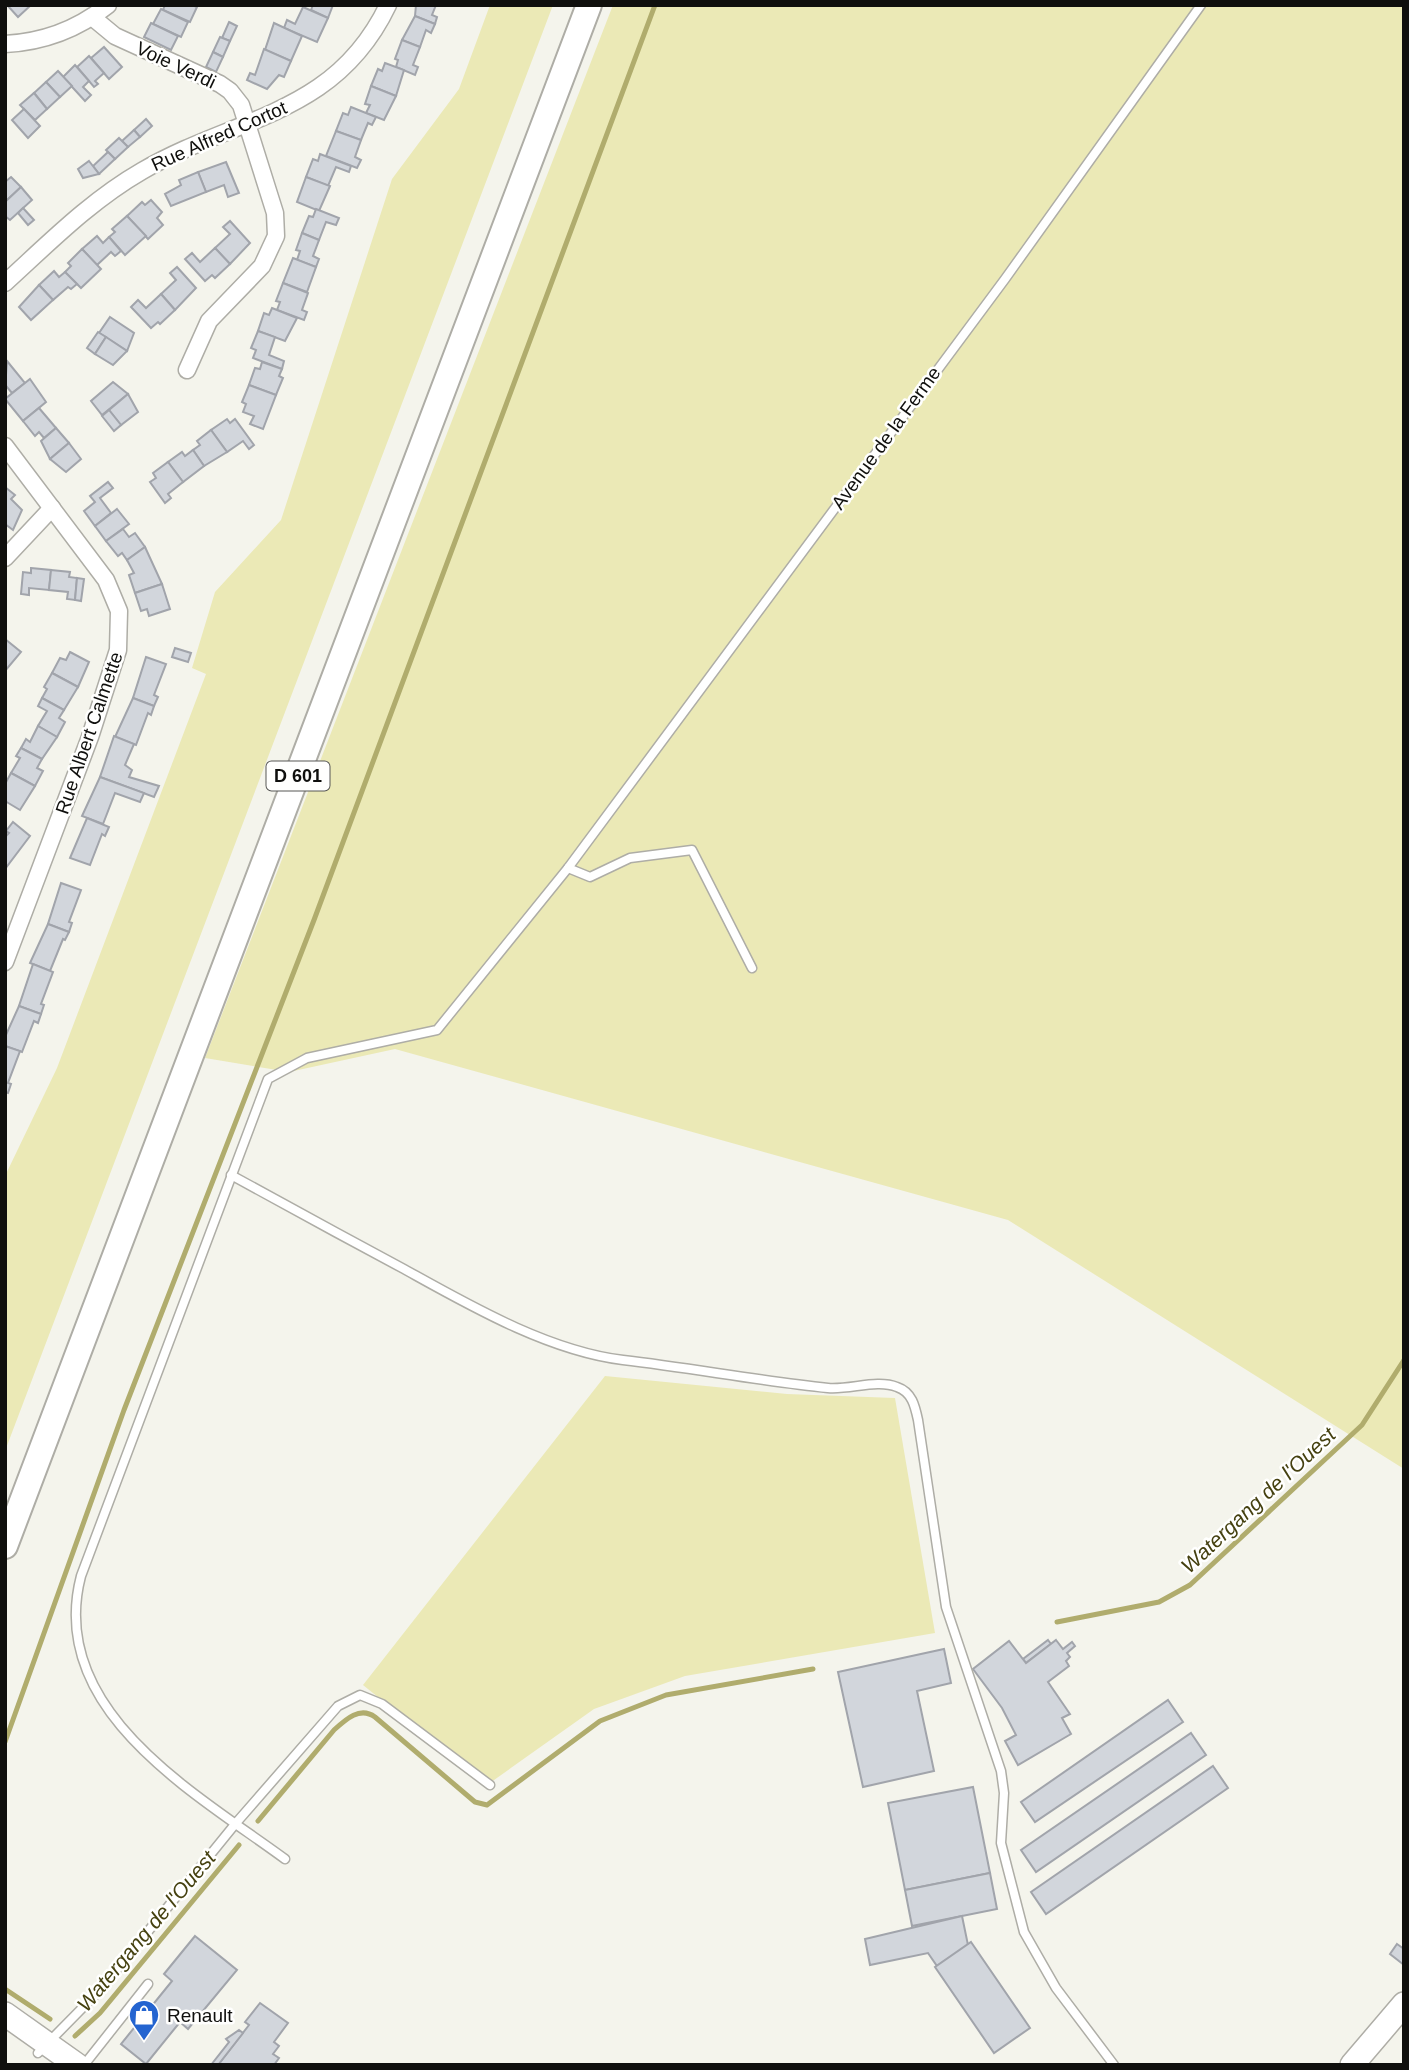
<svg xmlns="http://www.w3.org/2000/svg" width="1409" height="2070" viewBox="0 0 1409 2070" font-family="Arial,sans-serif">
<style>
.green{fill:#ebe9b6}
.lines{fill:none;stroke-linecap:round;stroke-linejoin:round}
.stream{stroke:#b0ac6d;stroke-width:5}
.building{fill:#d2d6dc;stroke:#a1a4ab;stroke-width:2}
.lane-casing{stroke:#aeada6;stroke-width:11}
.street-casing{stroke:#aeada6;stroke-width:19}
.secondary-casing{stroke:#aeada6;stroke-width:26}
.primary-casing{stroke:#aeada6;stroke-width:28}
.lane{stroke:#fff;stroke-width:8}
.street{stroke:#fff;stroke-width:16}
.secondary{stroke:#fff;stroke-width:23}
.primary{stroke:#fff;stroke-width:24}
.labels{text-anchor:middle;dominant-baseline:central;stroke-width:5;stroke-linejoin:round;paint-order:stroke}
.shield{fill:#fffffe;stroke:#575755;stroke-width:2}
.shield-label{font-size:18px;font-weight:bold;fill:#0f0f0d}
.street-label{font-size:19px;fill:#0f0f0d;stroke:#fffffe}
.poi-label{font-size:19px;fill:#0f0f0d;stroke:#fffffe;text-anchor:start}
.water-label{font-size:21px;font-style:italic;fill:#454110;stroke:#fffffe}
</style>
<rect width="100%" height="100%" fill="#f4f4ec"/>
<!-- green -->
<g class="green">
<polygon points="490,5 553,5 5,1451 5,1176 57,1068 206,674 192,668 215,592 281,520 392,179 459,89"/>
<polygon points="613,5 1404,5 1404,1469 1008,1220 395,1049 289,1072 205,1058"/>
<polygon points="605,1376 787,1394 895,1398 935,1633 685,1676 594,1709 487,1785 363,1685"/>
</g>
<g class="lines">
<!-- stream -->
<g class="stream">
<polyline points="1057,1622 1159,1602 1190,1585 1362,1425 1404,1360"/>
<polyline points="5,1742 124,1410 314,920 655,5"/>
<path d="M258 1821 334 1730C346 1719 360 1706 375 1717L475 1802 487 1805 600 1721 666 1695 813 1669"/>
<polyline points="5,1989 50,2019"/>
<polyline points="75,2036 100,2013 239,1845"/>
</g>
</g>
<!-- building -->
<g class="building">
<polygon points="7,5 31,5 18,17"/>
<polygon points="165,5 192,5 197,7 190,22 163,10"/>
<polygon points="313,5 333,5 328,18 311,10"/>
<polygon points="416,5 436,5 432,15 437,17 435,24 415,16"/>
<polygon points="303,7 328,18 317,42 284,28 287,20 295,24"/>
<polygon points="161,9 188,22 181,37 153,24"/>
<polygon points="415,16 435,24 431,33 426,30 420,47 402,40"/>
<polygon points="229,22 237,26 230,41 222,38"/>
<polygon points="151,23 178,36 171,50 144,37"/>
<polygon points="274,23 302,36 291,61 265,50"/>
<polygon points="220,37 230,41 223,57 213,52"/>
<polygon points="402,40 420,47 413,65 418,67 415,75 396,67 398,60 395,59"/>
<polygon points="104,47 122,67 109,79 91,58"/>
<polygon points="264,49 291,61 284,77 279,75 267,89 247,80 250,73 255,75"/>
<polygon points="213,52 223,57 216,72 206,67"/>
<polygon points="89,56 104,73 95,81 98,84 94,87 77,67"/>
<polygon points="385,63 404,70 396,96 371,86 378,69 382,71"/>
<polygon points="75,65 89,81 83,87 91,95 85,101 63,77"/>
<polygon points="58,71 72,86 60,97 46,82"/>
<polygon points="46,82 60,97 47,109 34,93"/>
<polygon points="371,86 396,96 384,120 366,113 370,105 365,104"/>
<polygon points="34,93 47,109 35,120 20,105"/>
<polygon points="351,107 376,117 372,125 368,123 361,140 336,131 343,113 348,115"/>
<polygon points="24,109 40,126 28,138 12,120"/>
<polygon points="146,119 152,126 140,137 134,130"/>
<polygon points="134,130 140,137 128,147 122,141"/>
<polygon points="336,131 361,140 355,157 361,160 357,168 326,156"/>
<polygon points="119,138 128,147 115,159 106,150"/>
<polygon points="108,152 115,159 99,174 93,166"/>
<polygon points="320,154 351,166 349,172 336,167 328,186 306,177 313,159 318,161"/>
<polygon points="89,161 99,174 83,178 78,169"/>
<polygon points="226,162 239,193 228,197 224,185 206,192 198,172"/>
<polygon points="198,172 206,192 171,206 165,194 181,185 179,180"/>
<polygon points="11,177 21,187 5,202 5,182"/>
<polygon points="306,177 330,186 319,211 297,202"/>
<polygon points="21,187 32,200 10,220 5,216 5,202"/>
<polygon points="151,200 162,212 157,218 163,225 148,239 127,216 142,202 145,205"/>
<polygon points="23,208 34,220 28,225 18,213"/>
<polygon points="316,209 339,218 336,225 326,222 319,240 302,233 309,216 313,217"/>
<polygon points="127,216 146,236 125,255 109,237 115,232 112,229"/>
<polygon points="230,221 250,243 230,264 215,248 230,234 223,227"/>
<polygon points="302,233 319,240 313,256 319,259 316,267 297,260 300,251 296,250"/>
<polygon points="97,236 103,243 109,237 121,251 115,256 111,252 97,265 82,249"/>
<polygon points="215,248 230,264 215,278 212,275 205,281 185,259 192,253 200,262"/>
<polygon points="82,249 101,269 81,288 65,272 71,266 68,263"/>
<polygon points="293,258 316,267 307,292 283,283"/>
<polygon points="177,267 196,288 175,310 161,294 176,280 170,273"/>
<polygon points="54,271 59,277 65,272 77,284 71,289 68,287 53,300 39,285"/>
<polygon points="283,283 308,293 302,310 307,312 304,320 277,310 280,302 276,301"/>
<polygon points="39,285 53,300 31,320 19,307"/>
<polygon points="161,294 175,310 160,324 158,322 151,328 131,307 138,300 146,308"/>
<polygon points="272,308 297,318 285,341 258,331 264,313 269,315"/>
<polygon points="110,317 134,333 127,351 99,333"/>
<polygon points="258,331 275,337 269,355 284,361 282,369 253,358 256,350 251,348"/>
<polygon points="98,332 106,337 95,354 87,348"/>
<polygon points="106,337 127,351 113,365 95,354"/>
<polygon points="7,361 25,383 12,393 7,387 5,389"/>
<polygon points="262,362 282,369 279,376 283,378 276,395 249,385 255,368 260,369"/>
<polygon points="30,379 46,402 23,421 5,399"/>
<polygon points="113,382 128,394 102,415 91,401"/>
<polygon points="249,385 276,395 263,429 250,424 254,416 243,412 246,404 242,402"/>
<polygon points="128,394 138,412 121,425 109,410"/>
<polygon points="39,408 56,428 44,438 39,432 35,436 23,421"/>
<polygon points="109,410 121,425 114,431 102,416"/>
<polygon points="227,419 230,423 235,419 254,445 249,449 243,441 227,452 211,430"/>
<polygon points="56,428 69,443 50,459 41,441"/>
<polygon points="211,430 227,452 204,466 193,450 200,445 197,441"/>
<polygon points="69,443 81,459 66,472 50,459"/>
<polygon points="193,450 204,466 183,482 168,462 182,452 185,456"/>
<polygon points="168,462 183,482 168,494 171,498 165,503 150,482 156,478 153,473"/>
<polygon points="108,482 113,488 100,498 111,513 95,526 84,511 95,502 90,496"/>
<polygon points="5,487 15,495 11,499 22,510 13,530 5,524"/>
<polygon points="117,509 129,524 106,541 95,526"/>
<polygon points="123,529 129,537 135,533 145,547 127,560 122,553 118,556 106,541"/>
<polygon points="145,547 162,584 135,593 129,575 134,573 127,560"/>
<polygon points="31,568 51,570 49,590 29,588 29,595 21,594 23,572 31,573"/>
<polygon points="51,570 70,572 69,577 77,578 75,600 67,599 68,592 49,590"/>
<polygon points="77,578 84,579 81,601 75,600"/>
<polygon points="162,584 170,609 149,616 147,609 141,611 135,593"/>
<polygon points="5,639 21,652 5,671"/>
<polygon points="175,648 191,653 188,662 172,657"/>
<polygon points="70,652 89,662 78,687 52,673 60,658 66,660"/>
<polygon points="146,657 166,664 154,695 158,697 154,706 133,698"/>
<polygon points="52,673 78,687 64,710 42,698 47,689 44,687"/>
<polygon points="42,698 64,710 59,718 65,722 57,737 38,726 47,711 38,706"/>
<polygon points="133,698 154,706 151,715 148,713 136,745 115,737"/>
<polygon points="38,726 57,737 42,759 21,748 26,739 30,742"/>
<polygon points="114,736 134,744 125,765 132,770 129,777 159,786 154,797 100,777"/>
<polygon points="21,748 42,759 37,768 43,771 35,786 11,773 20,758 16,756"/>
<polygon points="11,773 35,786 20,810 5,801 5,784"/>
<polygon points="100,777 144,793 140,802 115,793 103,824 82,816"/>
<polygon points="87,818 109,827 105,836 102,834 90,865 70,858"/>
<polygon points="13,822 30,836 5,869 5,837 9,833 6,831"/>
<polygon points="61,883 81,890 69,922 72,923 69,932 48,924"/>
<polygon points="48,924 69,932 65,940 63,939 50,971 30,963"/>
<polygon points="33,964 53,972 41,1004 44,1005 41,1014 19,1006"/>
<polygon points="19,1006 41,1014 38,1023 34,1021 22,1052 5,1046 5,1037"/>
<polygon points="5,1046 20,1051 8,1083 11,1084 8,1093 5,1092"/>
<polygon points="1048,1640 1051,1644 1026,1663 1023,1659"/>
<polygon points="1056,1640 1063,1649 1072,1642 1075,1646 1067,1653 1070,1657 1066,1661 1069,1666 1048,1682 1070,1714 1062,1718 1071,1734 1018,1765 1005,1741 1016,1735 1002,1708 973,1669 1009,1641 1026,1663"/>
<polygon points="944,1649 951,1683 917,1691 934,1771 863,1787 838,1672"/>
<polygon points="1168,1700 1183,1722 1035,1822 1021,1802"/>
<polygon points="1191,1733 1206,1755 1036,1872 1021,1850"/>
<polygon points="1213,1766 1228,1788 1046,1914 1031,1892"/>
<polygon points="973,1787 990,1873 905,1890 888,1803"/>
<polygon points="990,1873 997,1909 912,1926 905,1890"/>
<polygon points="962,1916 968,1945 937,1966 928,1953 870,1965 865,1939"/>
<polygon points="195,1936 237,1970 188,2029 180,2022 146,2064 121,2044 172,1981 164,1974"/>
<polygon points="971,1942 1030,2028 994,2053 935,1967"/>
<polygon points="1397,1944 1404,1949 1404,1965 1390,1954"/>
<polygon points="260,2003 288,2023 274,2042 279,2046 273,2054 279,2058 274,2065 218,2065 249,2025 245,2022"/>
<polygon points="239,2030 243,2033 218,2065 211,2065 229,2042 226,2039"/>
</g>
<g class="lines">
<!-- lane casing -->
<g class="lane-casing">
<g id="lane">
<polyline points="568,868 590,877 630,858 692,850 752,968"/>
<path d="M231 1175C289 1207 346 1238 404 1269 469 1305 548 1351 623 1360 692 1368 760 1381 828 1388 850 1390 877 1379 897 1387 912 1392 915 1406 918 1420L946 1607 1001 1771 1004 1793 1001 1843 1024 1932 1056 1988 1114 2065"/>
<path d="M285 1859C195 1793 46 1710 81 1576L268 1079 307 1058 437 1030 568 868 1005 279 1201 5"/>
<polyline points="38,2053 102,1988 236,1823 338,1706 360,1695 382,1704 490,1785"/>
<polyline points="84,2065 148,1984"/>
</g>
</g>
<!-- street casing -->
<g class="street-casing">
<g id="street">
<polyline points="92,17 115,36 220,84 230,91 241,105 275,213 276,236 262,266 209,321 187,370"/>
<path d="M5 44C44 42 78 29 108 5"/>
<path d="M5 283C49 243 90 201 142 171 236 116 335 116 388 5"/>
<polyline points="5,446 106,580 119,611 118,650 90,737 5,962"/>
<polyline points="5,558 52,508"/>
</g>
</g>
<!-- secondary casing -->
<g class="secondary-casing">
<g id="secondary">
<polyline points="5,2014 77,2065"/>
<polyline points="1352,2065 1404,2004"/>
</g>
</g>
<!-- primary casing -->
<g class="primary-casing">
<polyline id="primary" points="5,1546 589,5"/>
</g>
<!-- lane -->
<use href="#lane" class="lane"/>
<!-- street -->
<use href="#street" class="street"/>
<!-- secondary -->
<use href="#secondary" class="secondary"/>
<!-- primary -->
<use href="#primary" class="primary"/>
</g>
<!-- icons -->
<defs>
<g id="shop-pin" transform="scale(1.575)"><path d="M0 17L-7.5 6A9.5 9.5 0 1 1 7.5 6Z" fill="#2464d0" stroke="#fffffe"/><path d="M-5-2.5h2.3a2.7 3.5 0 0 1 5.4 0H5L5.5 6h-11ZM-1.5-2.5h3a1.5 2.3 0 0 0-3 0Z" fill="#fff"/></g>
</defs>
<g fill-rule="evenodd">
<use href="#shop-pin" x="144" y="2015"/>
</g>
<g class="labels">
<!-- shield labels -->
<rect class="shield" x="266.5" y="761.5" width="63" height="29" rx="5"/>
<g class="shield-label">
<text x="298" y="776">D 601</text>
</g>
<!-- street labels -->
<g class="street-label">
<text transform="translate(176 65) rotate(25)">Voie Verdi</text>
<text transform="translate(219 136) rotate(-24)">Rue Alfred Cortot</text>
<text transform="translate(886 438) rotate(-54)">Avenue de la Ferme</text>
<text transform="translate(89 733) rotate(-71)">Rue Albert Calmette</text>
</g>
<!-- poi labels -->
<g class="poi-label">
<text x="167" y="2015">Renault</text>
</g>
<!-- water labels -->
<g class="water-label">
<text transform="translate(1258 1500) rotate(-43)">Watergang de l'Ouest</text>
<text transform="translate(146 1931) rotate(-50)">Watergang de l'Ouest</text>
</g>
</g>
<!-- border -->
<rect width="1409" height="2070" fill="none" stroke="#0f0f0d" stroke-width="14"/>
</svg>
